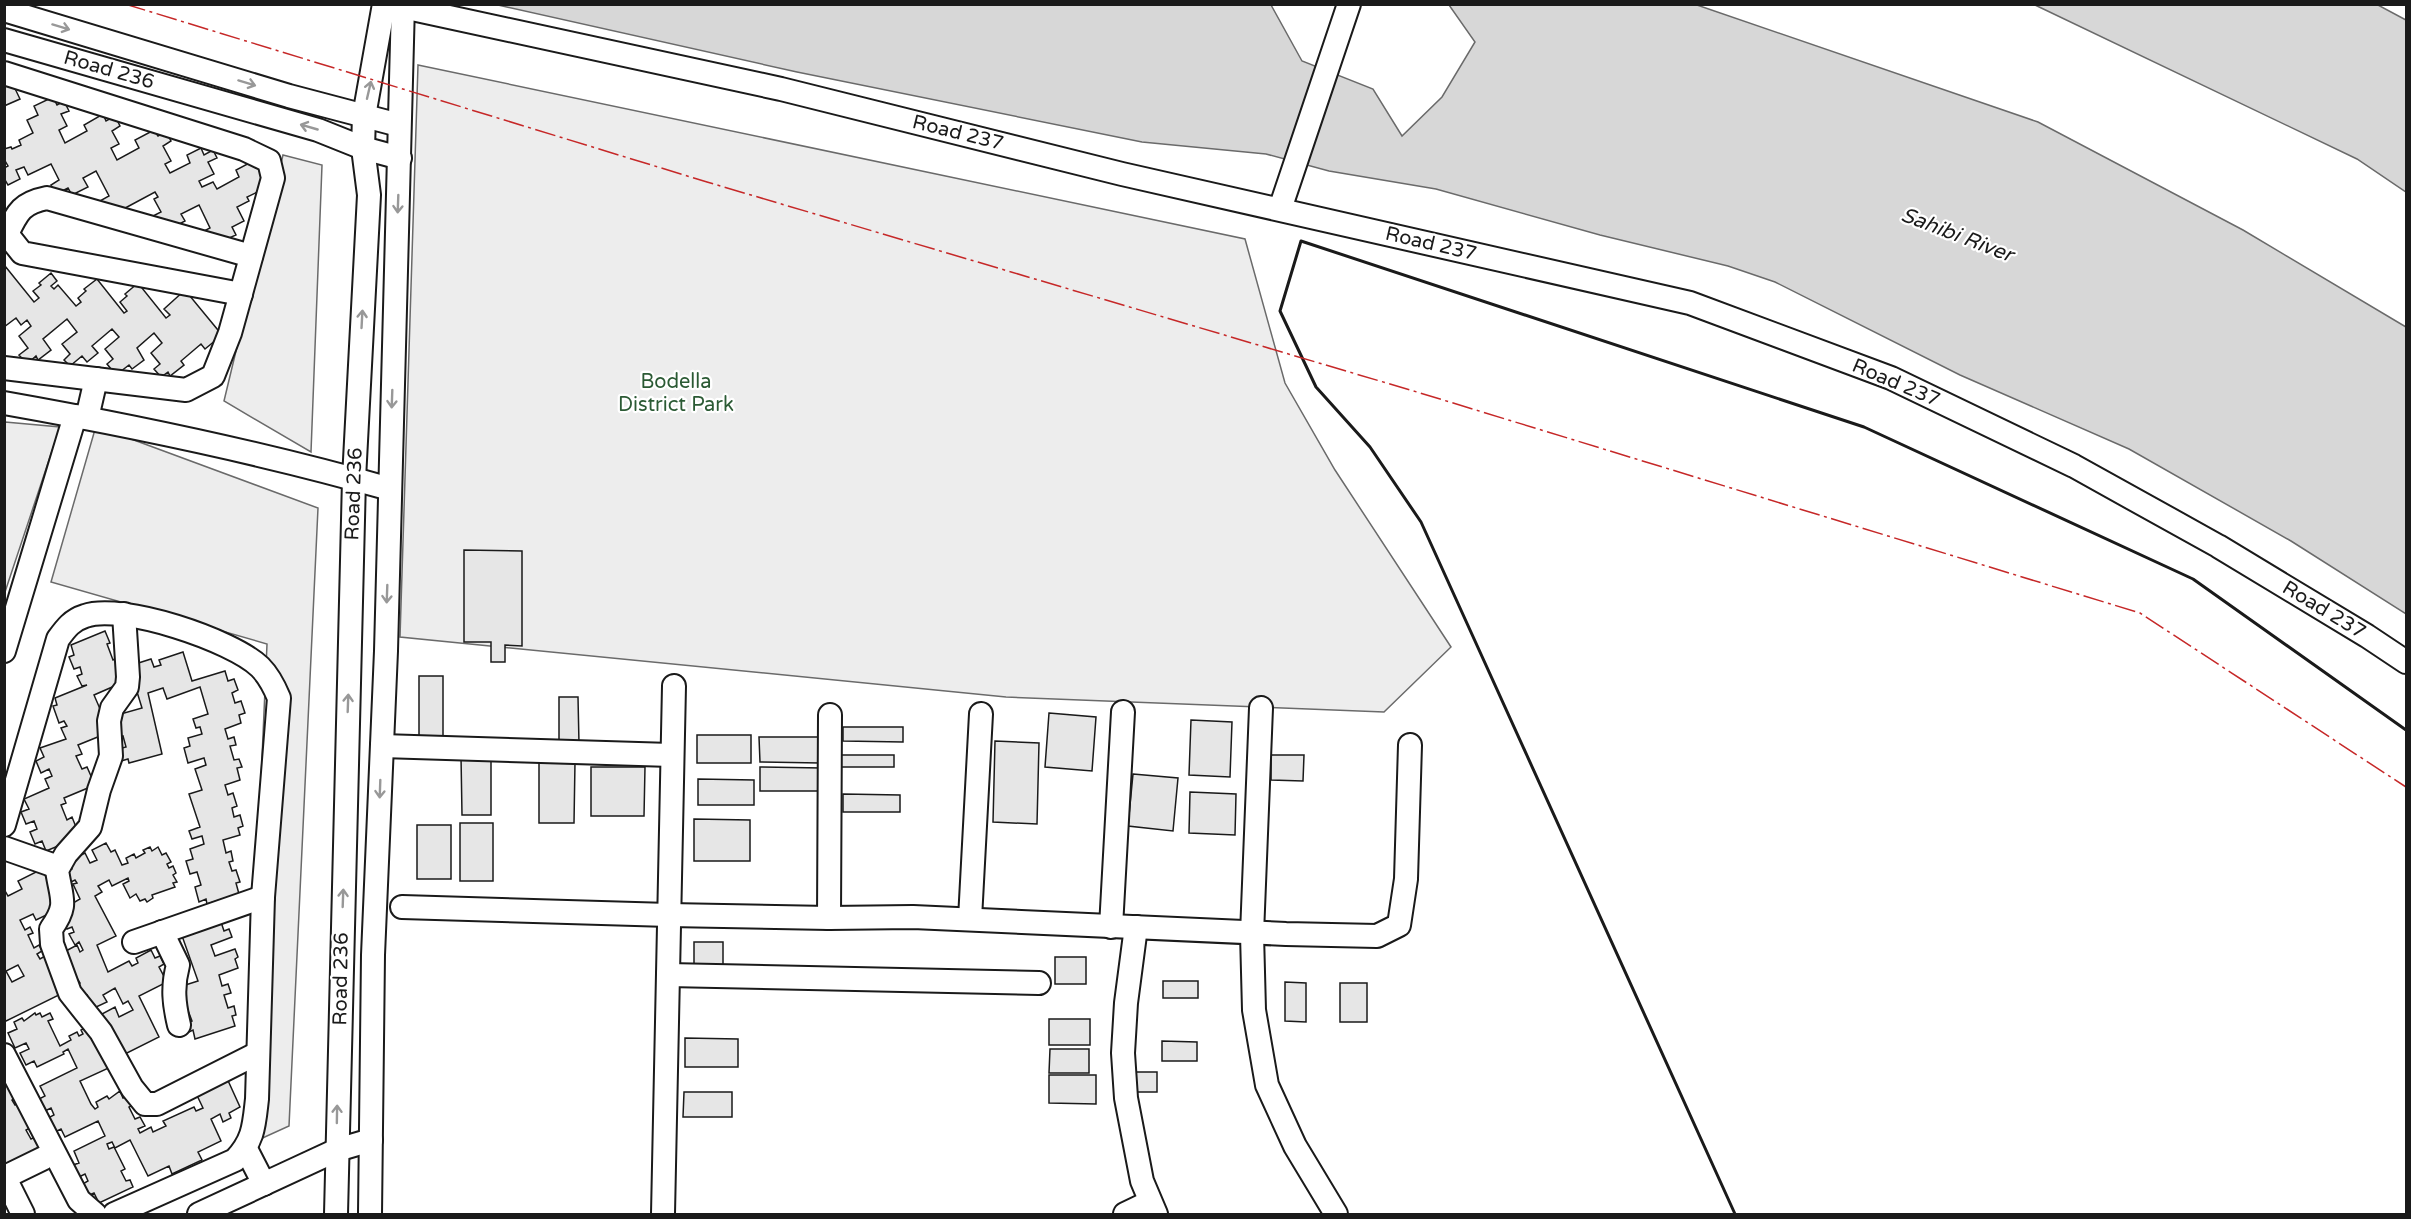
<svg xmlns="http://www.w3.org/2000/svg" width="2411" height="1219" viewBox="0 0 2411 1219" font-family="'Varela Round',sans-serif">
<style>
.built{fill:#ededed;stroke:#6a6a6a;stroke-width:1.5}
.water{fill:#d7d7d7;stroke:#6a6a6a;stroke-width:1.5}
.building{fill:#e6e6e6;stroke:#1a1a1a;stroke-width:1.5;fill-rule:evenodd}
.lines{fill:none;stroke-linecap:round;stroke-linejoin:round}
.minor-casing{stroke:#1a1a1a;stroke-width:26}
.minor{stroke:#fff;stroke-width:22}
.wall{stroke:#1a1a1a;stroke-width:3}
.power{stroke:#c62828;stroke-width:1.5;stroke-dasharray:21 4.5 3 4.5;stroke-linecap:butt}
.oneway{stroke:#989898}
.labels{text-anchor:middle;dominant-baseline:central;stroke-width:4.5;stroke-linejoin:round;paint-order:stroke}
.street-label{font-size:20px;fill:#1a1a1a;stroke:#fff}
.park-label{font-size:20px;fill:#2b5a34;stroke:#fff}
.water-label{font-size:21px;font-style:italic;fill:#1a1a1a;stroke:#fff}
</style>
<rect width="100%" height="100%" fill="#fff"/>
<!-- built -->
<g class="built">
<polygon points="418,65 1245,239 1285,383 1335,470 1451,647 1384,712 1006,697 400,637"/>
<polygon points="283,155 322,165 311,452 224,401"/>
<polygon points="5,422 60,427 5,592"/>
<polygon points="96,426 318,508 289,1126 245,1146 267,644 51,582"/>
</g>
<!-- water -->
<g class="water">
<polygon points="498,5 1271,5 1302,61 1373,89 1402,136 1442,97 1475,42 1449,5 1697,5 2038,122 2243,230 2406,327 2406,614 2291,541 2129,449 1960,375 1775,282 1728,266 1600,235 1436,189 1329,171 1266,154 1142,142 797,72"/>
<polygon points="2035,5 2378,5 2406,20 2406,192 2357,159"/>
</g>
<!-- building -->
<g class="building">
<polygon points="9,76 20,99 4,106 4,78"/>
<polygon points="53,97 57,105 64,101 69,111 61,114 67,126 59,130 65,143 87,131 84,125 103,114 106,121 115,116 120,126 112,131 119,144 111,148 117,160 139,148 135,140 154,130 158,136 166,132 171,141 163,146 171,161 165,164 170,173 190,163 187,155 201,148 204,155 213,150 217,158 208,162 214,174 199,181 202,187 213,182 217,189 239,177 236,170 253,161 256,168 263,164 266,188 247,197 249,201 237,207 244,221 232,227 236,235 216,244 200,233 210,228 199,205 181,214 185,221 172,228 151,217 161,212 154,199 158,197 155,192 114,214 98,202 109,196 96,171 83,178 88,187 72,195 68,188 56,194 51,185 59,180 51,164 28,175 24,167 16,170 20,179 8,185 4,178 4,168 8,166 4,159 4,149 11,147 12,149 21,145 19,140 33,133 27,120 38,115 34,106"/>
<polygon points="5,266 34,302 39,298 33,291 41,285 39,283 51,273 57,281 51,286 54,289 58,285 76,306 81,302 78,298 86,291 84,289 97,279 124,313 127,311 120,302 127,296 125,294 138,283 166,318 170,315 164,309 185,290 222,335 205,349 201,344 181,361 184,365 170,376 168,372 161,377 154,369 160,364 151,353 162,343 154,333 137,348 144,360 132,369 129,365 116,375 107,364 113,359 105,349 119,337 112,329 92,346 98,353 87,362 82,356 70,366 64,360 70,354 62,344 77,332 67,319 43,339 51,350 38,360 36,356 27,364 19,355 28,348 19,336 31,326 27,320 21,325 16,318 4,327"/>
<polygon points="464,550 522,551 522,646 505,645 505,662 491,662 491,642 464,642"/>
<polygon points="105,631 110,643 107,644 113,660 117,658 126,681 94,695 110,732 78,745 82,754 76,756 82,769 87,767 95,785 64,798 66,803 61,805 67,820 72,817 80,837 46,851 42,841 35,844 30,832 37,829 34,821 26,824 21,812 29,809 24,799 49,788 45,779 52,776 49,769 41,773 36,761 44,757 40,748 66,739 61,728 67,726 64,721 59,723 53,706 57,705 55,698 87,685 82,686 77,676 82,674 80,667 74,669 69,657 74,655 71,645"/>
<polygon points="183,652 192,681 225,671 228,681 234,679 238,690 232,693 235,703 241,701 245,713 239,715 241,723 225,729 228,739 234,737 236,745 230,746 234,760 239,759 242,767 237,768 240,780 225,785 228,795 233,793 237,806 232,808 234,817 240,815 243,826 238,828 240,835 223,840 226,853 231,851 233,861 229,862 232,871 236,870 240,882 236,883 239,894 207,904 206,899 199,902 195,887 201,885 197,872 190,874 186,861 193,859 190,849 204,844 202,836 192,839 189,831 200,827 189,794 202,790 195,769 206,765 204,758 188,763 184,748 190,746 188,738 202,734 200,727 196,728 193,719 208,714 200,687 167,699 163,688 148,693 162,754 129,763 128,759 121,761 118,749 126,747 123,736 115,738 117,715 142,708 129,666 151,659 154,667 161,665 159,660"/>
<rect x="419" y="676" width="24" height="67"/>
<polygon points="559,697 578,697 579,744 559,744"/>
<polygon points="1049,713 1096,717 1092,771 1045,767"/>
<polygon points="1191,720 1232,722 1230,777 1189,775"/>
<polygon points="843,727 903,727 903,742 843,741"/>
<rect x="697" y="735" width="54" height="28"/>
<polygon points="759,737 819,737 820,763 760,762"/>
<polygon points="995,741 1039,743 1037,824 993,822"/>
<rect x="840" y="755" width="54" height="12"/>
<polygon points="1271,755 1304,755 1303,781 1271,780"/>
<polygon points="461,756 491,757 491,815 462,815"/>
<polygon points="539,762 575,762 574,823 539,823"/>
<polygon points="591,767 645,767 644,816 591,816"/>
<polygon points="760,767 822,768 822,791 760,791"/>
<polygon points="1133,774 1178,778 1173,831 1128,826"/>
<polygon points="698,779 754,780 754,805 698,805"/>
<polygon points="1190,792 1236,794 1235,835 1189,833"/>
<polygon points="843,794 900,795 900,812 843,812"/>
<polygon points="694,819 750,820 750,861 694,861"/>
<rect x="460" y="823" width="33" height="58"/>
<rect x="417" y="825" width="34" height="54"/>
<polygon points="106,843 111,852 115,850 122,865 128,863 126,858 134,854 136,858 145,853 143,850 150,847 152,851 158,847 162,855 166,853 171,862 167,864 169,868 173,866 176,873 173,875 177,882 173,883 175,887 152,895 153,898 147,902 145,899 140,901 136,894 130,898 123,884 129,881 128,878 112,886 109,880 98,886 102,892 95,896 116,936 97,945 108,972 129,961 132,966 138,963 136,958 151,950 155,958 160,956 164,964 159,967 167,982 139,996 159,1037 121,1056 100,1015 115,1007 119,1017 133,1010 128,1001 123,1004 115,988 103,995 107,1002 94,1008 87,995 77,1000 71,988 80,983 76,977 70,980 64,952 77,945 80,952 83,950 79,942 75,945 69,934 74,932 72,927 67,929 62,920 68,906 80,899 73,884 77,883 75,880 69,883 64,873 72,869 69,861 85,853 90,863 97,860 92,850"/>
<path d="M42 869 61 908 36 920 33 914 20 920 25 930 30 927 33 933 28 935 34 948 39 945 42 951 37 954 40 959 45 956 63 993 4 1022V889L8 896 22 889 18 881ZM18 965 24 976 12 982 6 971Z"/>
<polygon points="220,919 224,931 229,929 232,937 211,945 215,956 235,949 238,957 235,959 238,968 219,975 222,986 228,984 231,993 224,995 228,1008 234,1006 236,1015 232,1016 235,1026 195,1039 193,1030 189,1032 186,1023 192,1021 179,987 198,981 181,933"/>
<rect x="694" y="942" width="29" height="28"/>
<rect x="1055" y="957" width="31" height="27"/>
<rect x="1163" y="981" width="35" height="17"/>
<polygon points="1285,982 1306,983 1306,1022 1285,1021"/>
<rect x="1340" y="983" width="27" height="39"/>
<polygon points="35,1013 36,1015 40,1013 42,1017 50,1013 53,1019 48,1021 60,1046 71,1040 69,1036 77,1032 79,1036 83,1034 81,1030 87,1027 113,1066 80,1081 91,1104 95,1109 98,1107 96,1102 107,1096 109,1099 120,1091 123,1098 131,1095 135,1104 129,1107 135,1119 140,1117 145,1126 138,1129 140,1133 151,1127 153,1132 166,1126 163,1121 194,1107 196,1111 203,1108 194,1089 225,1074 240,1107 229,1113 231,1118 223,1122 220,1114 211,1119 221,1141 198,1152 202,1160 172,1174 169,1166 148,1176 130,1140 115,1148 112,1142 107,1144 109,1149 114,1147 125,1169 121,1171 126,1181 130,1180 133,1187 99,1203 94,1193 87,1196 81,1185 88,1181 85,1174 79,1177 73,1165 79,1163 74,1151 105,1136 98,1121 65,1137 61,1129 55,1132 48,1118 54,1115 51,1108 45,1111 39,1099 45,1096 40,1086 77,1068 68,1049 63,1052 64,1054 37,1067 34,1061 26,1065 20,1053 29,1049 26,1043 15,1048 8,1033 17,1029 14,1022 22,1018 24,1021"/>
<rect x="1049" y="1019" width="41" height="26"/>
<polygon points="685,1038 738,1039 738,1067 685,1067"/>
<polygon points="1162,1041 1197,1042 1197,1061 1162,1061"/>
<polygon points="1050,1049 1089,1049 1089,1073 1049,1073"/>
<rect x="1136" y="1072" width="21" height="20"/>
<polygon points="1049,1075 1096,1075 1096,1104 1049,1103"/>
<polygon points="4,1078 14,1098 12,1100 15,1105 17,1104 30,1128 26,1130 31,1139 35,1137 41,1151 8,1173 4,1164"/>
<polygon points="684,1092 732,1092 732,1117 683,1117"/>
</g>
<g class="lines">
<!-- minor casing -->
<g class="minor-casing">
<g id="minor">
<polyline points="389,4 781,89 1122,174 1690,303 1891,378 2074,466 2218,546 2367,636 2406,662"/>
<polyline points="4,10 289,96 399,125"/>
<polyline points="4,40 318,130 363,148 400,158"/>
<polyline points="4,73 244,149 269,161 273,178 230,333 213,376 186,390 4,368"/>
<polyline points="1280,209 1349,4"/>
<path d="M241 294 22 253 7 234C18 211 22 203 47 198L251 256"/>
<path d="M4 403C134 426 264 453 390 489"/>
<polyline points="87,418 96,379"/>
<path d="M124 614 128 677 127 687 112 708 109 721 111 756 99 790 90 827 66 854 57 870C61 899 69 904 51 929L52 944 70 993 101 1032 132 1088 145 1104H157L258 1053"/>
<polyline points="4,651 75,416"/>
<polyline points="1261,708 1252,934 1254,1010 1267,1085 1295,1146 1336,1214"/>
<polyline points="382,746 671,755"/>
<path d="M4 825 58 639C66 628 72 620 85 616 122 603 232 640 260 667 269 676 274 686 279 698L263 897 257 1099C254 1125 254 1140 235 1160L114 1214"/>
<polyline points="4,848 58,867"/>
<polyline points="402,907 669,915 829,918 913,917 1286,934 1377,936 1399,925 1406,879 1410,745"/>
<polyline points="829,918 830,715"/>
<polyline points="970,919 981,714"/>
<polyline points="1111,927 1123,712"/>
<polyline points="1136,927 1126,1003 1123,1053 1126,1098 1142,1181 1156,1214"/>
<path d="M162 932 178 965C172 987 174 1004 179 1025"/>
<polyline points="134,942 263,897"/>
<polyline points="668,975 1039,983"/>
<polyline points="4,1055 79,1200 95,1214"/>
<polyline points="246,1149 264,1184"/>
<polyline points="4,1176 23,1214"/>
<polyline points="5,1177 44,1158"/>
<polyline points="199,1214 337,1150 371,1140"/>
<polyline points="336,1214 354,479 369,195 363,148 364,116 384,4"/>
<polyline points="370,1214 373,955 386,651 403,4"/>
<polyline points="663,1214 674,686"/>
<polyline points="1125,1214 1150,1202"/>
</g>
</g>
<!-- minor -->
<use href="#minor" class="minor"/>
<!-- wall -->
<polyline class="wall" points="1735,1214 1421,522 1370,447 1316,387 1280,311 1301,241 1864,427 2193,579 2406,730"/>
<!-- power -->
<polyline class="power" points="125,4 707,182 1417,392 2140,613 2406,787"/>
</g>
<!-- one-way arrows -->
<defs><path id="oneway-shaft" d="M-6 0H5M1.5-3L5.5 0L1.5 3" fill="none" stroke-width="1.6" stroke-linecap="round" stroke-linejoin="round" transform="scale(1.5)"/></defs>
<g class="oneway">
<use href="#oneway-shaft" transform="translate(61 27) rotate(17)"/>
<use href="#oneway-shaft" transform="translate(247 83) rotate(17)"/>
<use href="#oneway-shaft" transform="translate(369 90) rotate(-77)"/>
<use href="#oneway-shaft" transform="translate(309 127) rotate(-164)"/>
<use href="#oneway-shaft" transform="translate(398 204) rotate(92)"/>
<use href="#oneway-shaft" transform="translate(362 319) rotate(-87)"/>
<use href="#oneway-shaft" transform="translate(392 399) rotate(92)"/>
<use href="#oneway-shaft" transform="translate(387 594) rotate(92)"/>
<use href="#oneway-shaft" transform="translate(348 703) rotate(-88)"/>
<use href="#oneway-shaft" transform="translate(380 789) rotate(92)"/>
<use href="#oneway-shaft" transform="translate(343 898) rotate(-88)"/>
<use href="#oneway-shaft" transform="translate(337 1114) rotate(-89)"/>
</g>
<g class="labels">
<!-- street labels -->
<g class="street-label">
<text transform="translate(109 70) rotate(16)">Road 236</text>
<text transform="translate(958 133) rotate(14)">Road 237</text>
<text transform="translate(1431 244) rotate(13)">Road 237</text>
<text transform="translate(1896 383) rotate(23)">Road 237</text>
<text transform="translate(354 494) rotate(-88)">Road 236</text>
<text transform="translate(2324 610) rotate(31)">Road 237</text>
<text transform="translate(341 979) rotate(-89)">Road 236</text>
</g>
<!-- park labels -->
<g class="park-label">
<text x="676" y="382">Bodella<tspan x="676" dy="23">District Park</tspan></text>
</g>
<!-- water labels -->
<g class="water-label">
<text transform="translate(1957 235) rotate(21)">Sahibi River</text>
</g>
</g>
<!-- border -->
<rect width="2411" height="1219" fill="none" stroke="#1a1a1a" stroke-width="12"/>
</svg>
